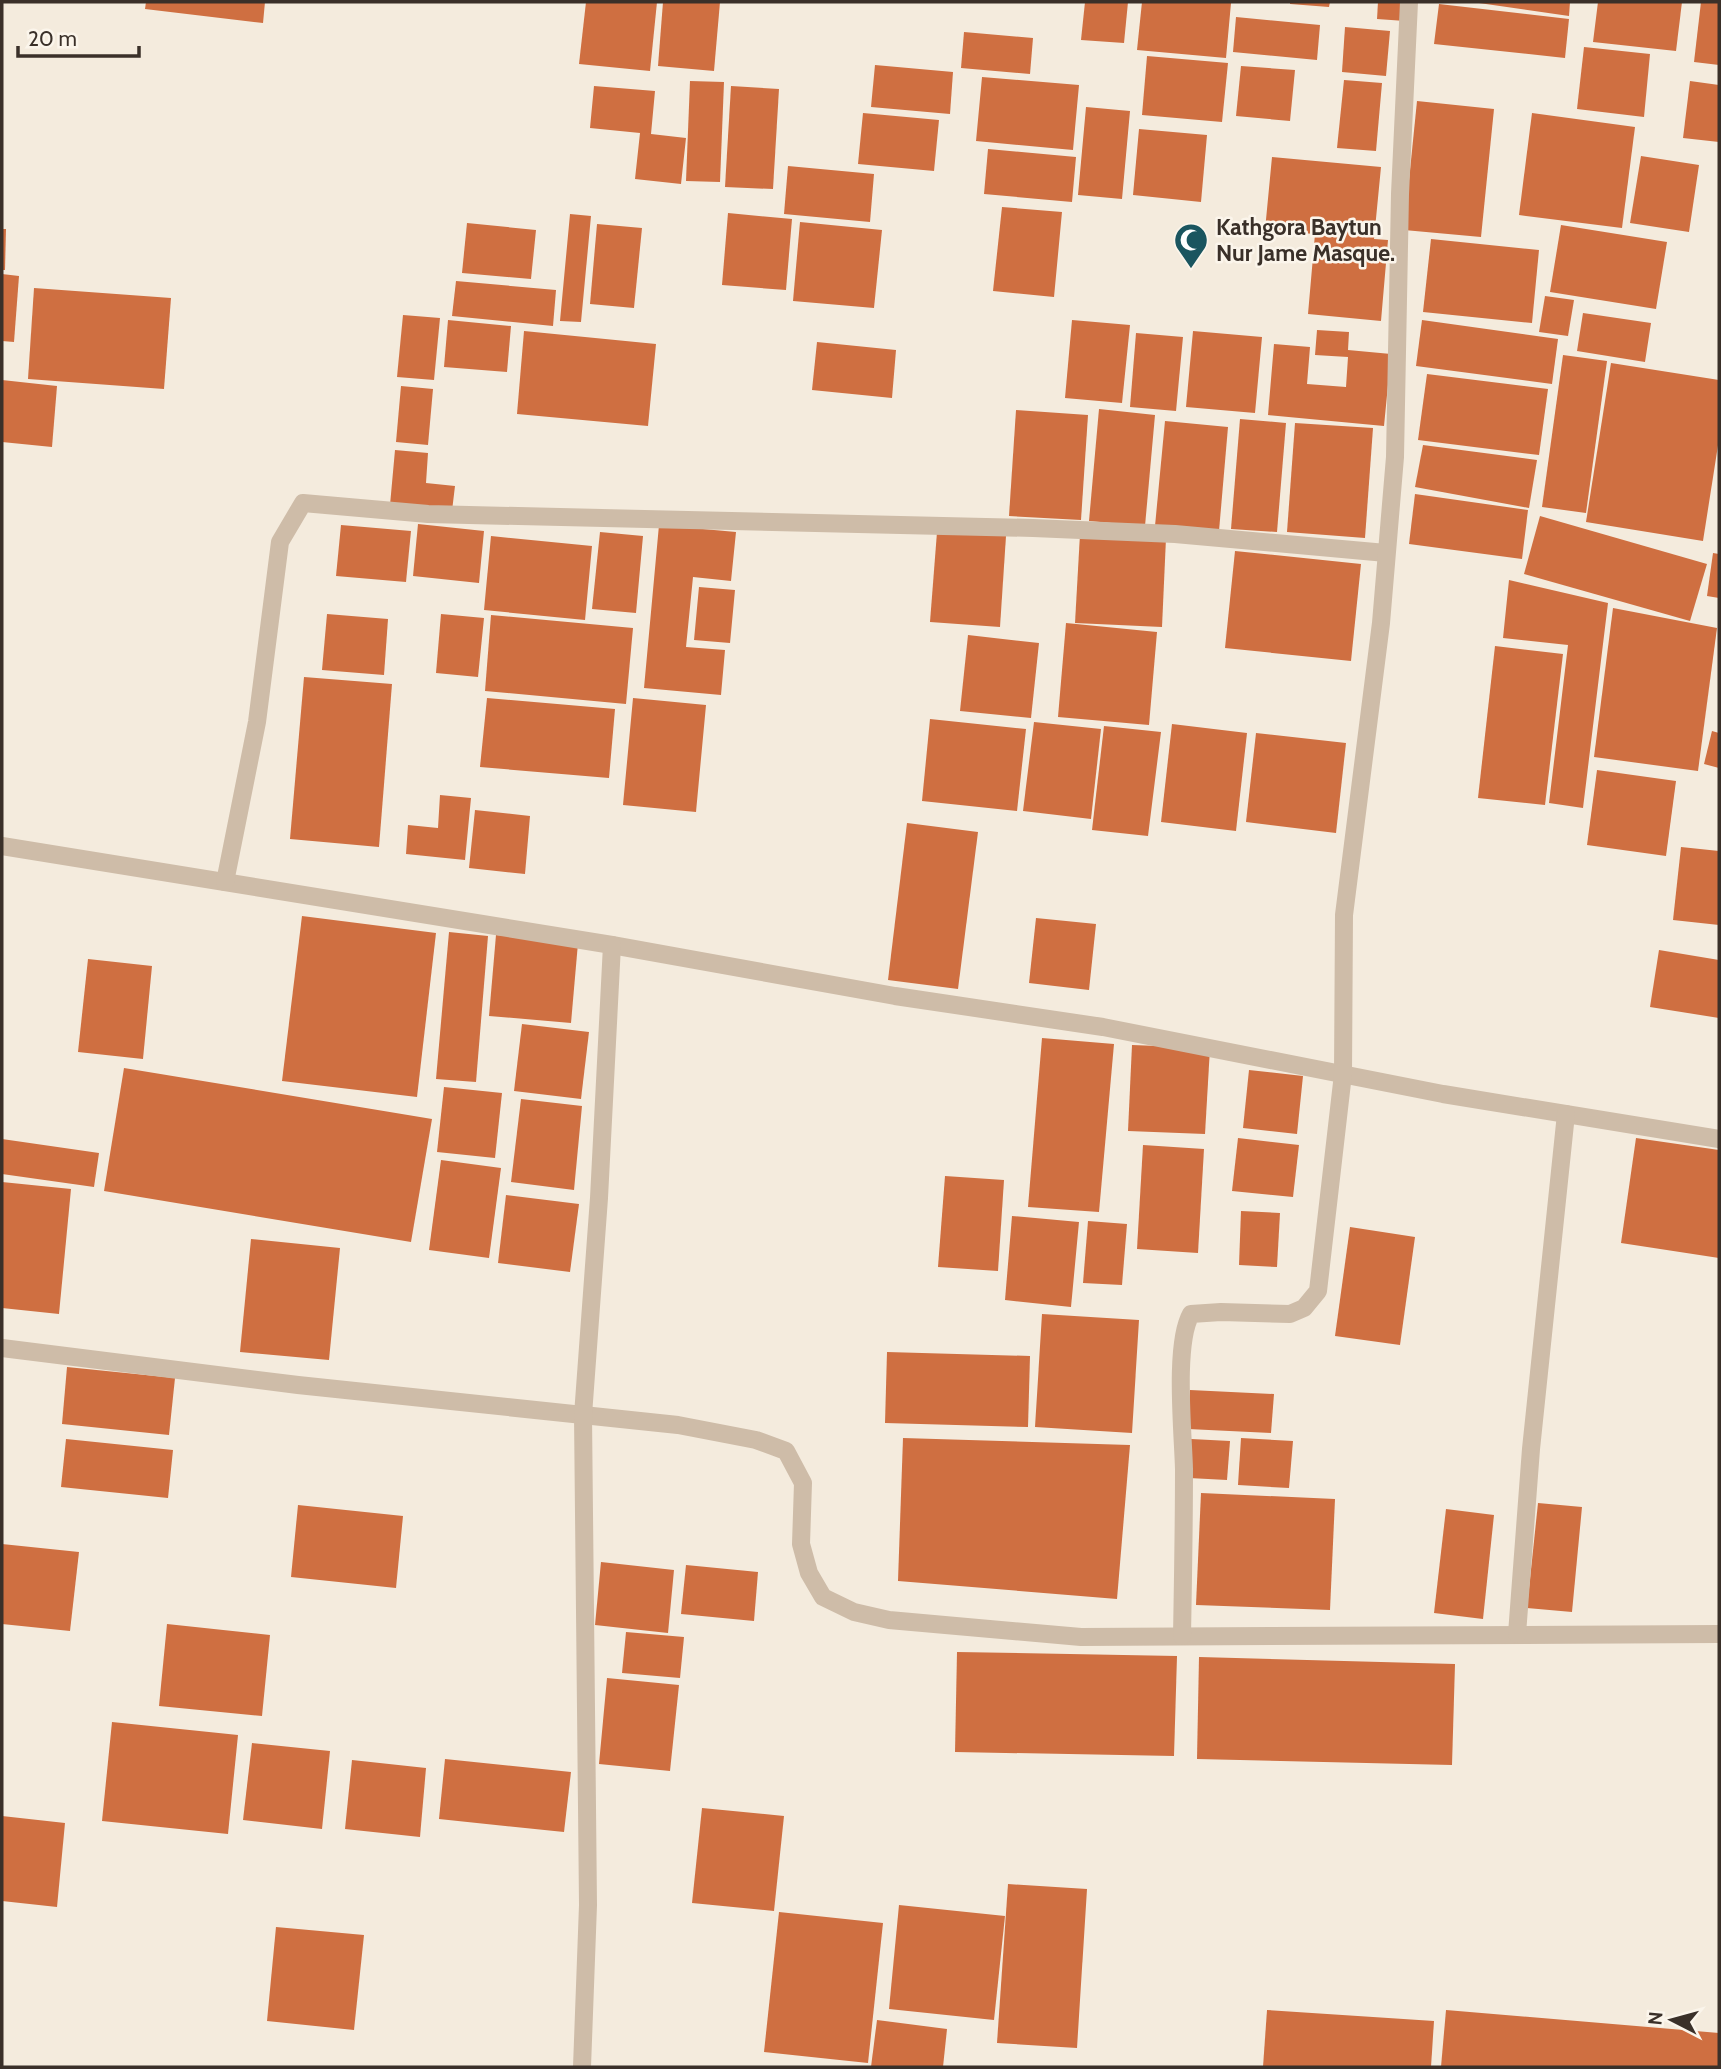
<svg xmlns="http://www.w3.org/2000/svg" width="1721" height="2069" viewBox="0 0 1721 2069" font-family="Cabin,sans-serif">
<style>
.building{fill:#cf6f41}
.lines{fill:none;stroke-linecap:round;stroke-linejoin:round}
.street{stroke:#cebca8;stroke-width:18}
.labels{text-anchor:middle;dominant-baseline:central;stroke-width:5;stroke-linejoin:round;paint-order:stroke}
.poi-label{font-size:23px;font-weight:bold;fill:#3a3029;stroke:#fbf5eb;text-anchor:start}
</style>
<rect width="100%" height="100%" fill="#f4ebdd"/>
<!-- building -->
<g class="building">
<polygon points="146,2 265,2 263,23 145,9"/>
<polygon points="586,2 657,2 650,71 579,64"/>
<polygon points="663,2 720,2 714,71 658,66"/>
<polygon points="1085,2 1128,2 1124,43 1081,40"/>
<polygon points="1142,2 1231,3 1226,58 1137,50"/>
<polygon points="1290,2 1330,2 1329,7 1290,4"/>
<polygon points="1378,2 1407,2 1405,21 1377,19"/>
<polygon points="1472,2 1570,2 1569,16"/>
<polygon points="1598,2 1682,2 1676,51 1593,42"/>
<polygon points="1701,2 1719,2 1719,65 1694,62"/>
<polygon points="1439,4 1569,19 1565,58 1434,44"/>
<polygon points="1236,17 1320,25 1317,60 1233,52"/>
<polygon points="1345,27 1390,31 1386,76 1342,72"/>
<polygon points="964,32 1033,38 1030,74 961,68"/>
<polygon points="1584,47 1650,54 1644,117 1577,109"/>
<polygon points="1147,56 1228,63 1222,122 1142,115"/>
<polygon points="875,65 953,72 950,114 871,107"/>
<polygon points="1241,66 1295,70 1290,121 1236,116"/>
<polygon points="982,77 1079,85 1073,150 976,141"/>
<polygon points="1344,80 1382,83 1376,151 1337,148"/>
<polygon points="690,81 724,82 720,182 686,181"/>
<polygon points="1690,81 1719,85 1719,142 1683,138"/>
<polygon points="594,86 655,91 651,134 686,138 681,184 635,179 640,133 590,128"/>
<polygon points="731,86 779,89 773,189 725,187"/>
<polygon points="1417,101 1494,109 1481,237 1404,230"/>
<polygon points="1086,107 1130,111 1122,199 1078,195"/>
<polygon points="863,113 939,120 934,171 858,164"/>
<polygon points="1532,113 1635,127 1622,228 1519,215"/>
<polygon points="1139,129 1207,135 1201,202 1133,195"/>
<polygon points="988,149 1076,157 1072,202 984,194"/>
<polygon points="1641,156 1699,165 1689,232 1630,223"/>
<polygon points="1272,157 1381,167 1374,239 1388,240 1381,321 1308,314 1315,234 1265,230"/>
<polygon points="788,166 874,174 870,222 784,214"/>
<polygon points="1002,207 1062,212 1054,297 993,291"/>
<polygon points="728,213 792,219 786,290 722,285"/>
<polygon points="570,214 591,216 581,322 560,321"/>
<polygon points="800,222 882,230 874,308 793,301"/>
<polygon points="467,223 536,230 531,279 462,273"/>
<polygon points="597,224 642,228 634,308 590,304"/>
<polygon points="1561,225 1667,242 1656,309 1550,292"/>
<polygon points="2,229 6,229 5,270 2,270"/>
<polygon points="1431,239 1539,250 1532,323 1423,312"/>
<polygon points="2,274 19,276 14,342 2,341"/>
<polygon points="456,281 556,290 553,326 452,316"/>
<polygon points="34,288 171,298 164,389 28,379"/>
<polygon points="1545,296 1574,300 1568,336 1539,332"/>
<polygon points="1583,313 1651,323 1645,362 1577,351"/>
<polygon points="403,315 440,318 434,380 397,377"/>
<polygon points="448,320 511,326 507,372 444,367"/>
<polygon points="1072,320 1130,325 1122,403 1065,398"/>
<polygon points="1422,320 1558,339 1552,384 1416,366"/>
<polygon points="1317,330 1349,332 1348,350 1391,354 1384,426 1268,415 1274,344 1310,347 1307,384 1346,387 1348,357 1315,355"/>
<polygon points="524,331 656,344 648,426 517,414"/>
<polygon points="1193,331 1262,337 1255,413 1186,407"/>
<polygon points="1136,333 1183,337 1176,411 1130,407"/>
<polygon points="817,342 896,350 892,398 812,390"/>
<polygon points="1563,355 1607,361 1586,513 1542,507"/>
<polygon points="1611,363 1719,380 1719,439 1703,541 1586,522"/>
<polygon points="1427,374 1548,389 1539,455 1418,440"/>
<polygon points="2,380 57,386 52,447 2,442"/>
<polygon points="401,386 433,389 428,445 396,442"/>
<polygon points="1099,409 1155,415 1145,526 1089,521"/>
<polygon points="1016,410 1088,415 1081,520 1009,516"/>
<polygon points="1240,419 1286,423 1277,532 1231,529"/>
<polygon points="1165,421 1228,427 1219,531 1155,526"/>
<polygon points="1295,423 1373,428 1365,538 1287,532"/>
<polygon points="1423,445 1537,460 1529,508 1415,487"/>
<polygon points="395,450 428,453 426,483 455,486 452,511 390,505"/>
<polygon points="1415,494 1528,510 1522,559 1409,544"/>
<polygon points="1540,516 1707,564 1690,621 1524,574"/>
<polygon points="418,524 484,531 479,583 413,576"/>
<polygon points="341,525 411,531 406,582 336,576"/>
<polygon points="659,525 736,532 731,581 693,577 686,647 725,650 721,695 644,688"/>
<polygon points="600,532 643,536 636,613 592,609"/>
<polygon points="937,532 1006,536 1000,627 930,622"/>
<polygon points="1080,534 1166,538 1162,627 1075,623"/>
<polygon points="491,536 592,546 585,620 484,610"/>
<polygon points="1235,551 1361,564 1351,661 1225,648"/>
<polygon points="1713,553 1719,554 1719,598 1707,596"/>
<polygon points="1509,580 1608,603 1583,808 1549,803 1568,645 1503,638"/>
<polygon points="699,587 735,590 730,643 694,640"/>
<polygon points="1613,608 1717,628 1698,771 1594,757"/>
<polygon points="327,614 388,619 384,675 322,670"/>
<polygon points="441,614 484,618 478,677 436,673"/>
<polygon points="491,615 633,628 626,704 485,691"/>
<polygon points="1066,623 1157,632 1149,725 1058,717"/>
<polygon points="968,635 1039,643 1031,718 960,711"/>
<polygon points="1495,646 1563,654 1545,805 1478,798"/>
<polygon points="304,677 392,684 379,847 290,839"/>
<polygon points="487,698 615,709 609,778 480,767"/>
<polygon points="633,698 706,705 696,812 623,805"/>
<polygon points="930,719 1026,729 1017,811 922,801"/>
<polygon points="1034,722 1101,729 1091,819 1023,811"/>
<polygon points="1172,724 1247,733 1236,831 1161,822"/>
<polygon points="1104,726 1161,732 1148,836 1092,830"/>
<polygon points="1712,731 1719,733 1719,768 1704,764"/>
<polygon points="1256,733 1346,743 1336,833 1246,822"/>
<polygon points="1597,770 1676,781 1666,856 1587,845"/>
<polygon points="440,795 471,798 465,860 406,854 408,825 438,828"/>
<polygon points="475,810 530,816 525,874 469,868"/>
<polygon points="907,823 978,832 958,989 888,980"/>
<polygon points="1681,847 1719,851 1719,925 1673,920"/>
<polygon points="302,916 436,933 417,1097 282,1081"/>
<polygon points="1036,918 1096,924 1089,990 1029,983"/>
<polygon points="449,932 488,936 476,1082 436,1079"/>
<polygon points="496,935 578,943 571,1023 489,1016"/>
<polygon points="1659,950 1719,960 1719,1018 1650,1007"/>
<polygon points="88,959 152,966 143,1059 78,1052"/>
<polygon points="522,1024 589,1032 581,1099 514,1091"/>
<polygon points="1042,1038 1114,1044 1099,1212 1028,1207"/>
<polygon points="1132,1045 1210,1048 1205,1134 1128,1131"/>
<polygon points="124,1068 432,1119 411,1242 104,1191"/>
<polygon points="1249,1070 1303,1076 1297,1134 1243,1128"/>
<polygon points="444,1087 502,1093 495,1158 437,1152"/>
<polygon points="521,1099 582,1106 574,1190 511,1182"/>
<polygon points="1238,1138 1299,1145 1293,1197 1232,1191"/>
<polygon points="1636,1138 1719,1150 1719,1258 1621,1243"/>
<polygon points="2,1139 99,1153 94,1187 2,1174"/>
<polygon points="1143,1145 1204,1149 1198,1253 1137,1249"/>
<polygon points="441,1160 501,1168 489,1258 429,1250"/>
<polygon points="945,1176 1004,1180 998,1271 938,1267"/>
<polygon points="2,1182 71,1189 59,1314 2,1308"/>
<polygon points="506,1195 579,1204 570,1272 498,1263"/>
<polygon points="1241,1211 1280,1213 1277,1267 1239,1265"/>
<polygon points="1012,1216 1079,1222 1071,1307 1005,1300"/>
<polygon points="1088,1221 1127,1224 1122,1285 1083,1283"/>
<polygon points="1350,1227 1415,1237 1400,1345 1335,1336"/>
<polygon points="251,1239 340,1248 329,1360 240,1352"/>
<polygon points="1042,1314 1139,1320 1132,1433 1035,1427"/>
<polygon points="887,1352 1030,1356 1028,1427 885,1423"/>
<polygon points="67,1367 175,1378 169,1435 62,1424"/>
<polygon points="1190,1390 1274,1394 1271,1433 1188,1429"/>
<polygon points="903,1438 1130,1445 1117,1599 898,1581"/>
<polygon points="1241,1438 1293,1441 1289,1488 1238,1485"/>
<polygon points="66,1439 173,1450 168,1498 61,1487"/>
<polygon points="1191,1439 1230,1441 1227,1480 1189,1478"/>
<polygon points="1201,1493 1335,1499 1330,1610 1196,1605"/>
<polygon points="1538,1503 1582,1507 1572,1612 1527,1608"/>
<polygon points="298,1505 403,1516 396,1588 291,1577"/>
<polygon points="1446,1509 1494,1515 1483,1619 1434,1613"/>
<polygon points="2,1544 79,1552 70,1631 2,1624"/>
<polygon points="601,1562 674,1570 668,1633 595,1625"/>
<polygon points="686,1565 758,1572 754,1621 681,1614"/>
<polygon points="167,1624 270,1635 262,1716 159,1706"/>
<polygon points="626,1632 684,1637 680,1678 622,1673"/>
<polygon points="957,1652 1177,1656 1174,1756 955,1752"/>
<polygon points="1199,1657 1455,1664 1452,1765 1197,1759"/>
<polygon points="607,1678 679,1685 670,1771 599,1764"/>
<polygon points="112,1722 238,1735 228,1834 102,1821"/>
<polygon points="252,1743 330,1751 322,1829 243,1820"/>
<polygon points="445,1759 571,1772 564,1832 439,1819"/>
<polygon points="352,1760 426,1768 420,1837 345,1829"/>
<polygon points="702,1808 784,1816 774,1911 692,1903"/>
<polygon points="2,1816 65,1823 57,1907 2,1901"/>
<polygon points="1008,1884 1087,1889 1077,2048 997,2043"/>
<polygon points="899,1905 1005,1916 994,2020 889,2009"/>
<polygon points="779,1912 883,1923 868,2063 764,2052"/>
<polygon points="276,1927 364,1935 354,2030 267,2021"/>
<polygon points="1267,2010 1434,2021 1431,2067 1263,2067"/>
<polygon points="1446,2010 1719,2033 1719,2067 1441,2067"/>
<polygon points="877,2020 947,2029 943,2067 871,2067"/>
</g>
<g class="lines">
<!-- street -->
<g class="street">
<polyline points="2,846 612,945 895,996 1103,1027 1443,1094 1719,1139"/>
<polyline points="225,882 257,722 280,542 303,503 428,514 1033,528 1175,534 1386,553"/>
<polyline points="2,1348 298,1385 678,1425 756,1440 786,1451 803,1483 801,1544 809,1573 823,1597 854,1612 889,1620 1081,1637 1719,1634"/>
<polyline points="1517,1634 1531,1449 1566,1114"/>
<path d="M1182 1636C1183 1581 1184 1525 1184 1469 1183 1432 1174 1344 1191 1314L1221 1312 1290 1314 1304 1308 1318 1291 1343 1074 1344 915 1381 623 1395 457 1400 194 1409 2"/>
<polyline points="582,2067 588,1905 583,1415 599,1198 612,945"/>
</g>
</g>
<!-- icons -->
<defs>
<g id="mosque-pin" transform="scale(1.75)"><path d="M0 17L-7.5 6A9.5 9.5 0 1 1 7.5 6Z" fill="#1a555f" stroke="#fbf5eb"/><path d="M3.5-4.9A6 6 0 1 0 3.5 4.9A5 5 0 1 1 3.5-4.9Z" fill="#fff"/></g>
</defs>
<g fill-rule="evenodd">
<use href="#mosque-pin" x="1191" y="240"/>
</g>
<g class="labels">
<!-- poi labels -->
<g class="poi-label">
<text x="1216" y="227">Kathgora Baytun<tspan x="1216" dy="26">Nur Jame Masque.</tspan></text>
</g>
</g>
<!-- border -->
<rect width="1721" height="2069" fill="none" stroke="#3a3029" stroke-width="7"/>
<!-- north arrow -->
<g transform="translate(1672 2020) rotate(276)" stroke="#fbf5eb" stroke-width="5" paint-order="stroke">
<path d="M0-5L12 26L0 18L-12 26Z" fill="#3a3029"/>
<text y="-10" font-size="19" font-weight="bold" text-anchor="middle" fill="#3a3029">N</text>
</g>
<!-- scale -->
<path d="M18 46v10h121v-10" fill="none" stroke="#3a3029" stroke-width="3.5"/>
<text x="28" y="46" font-size="21" fill="#3a3029" stroke="#fbf5eb" stroke-width="5" paint-order="stroke">20 m</text>
</svg>
